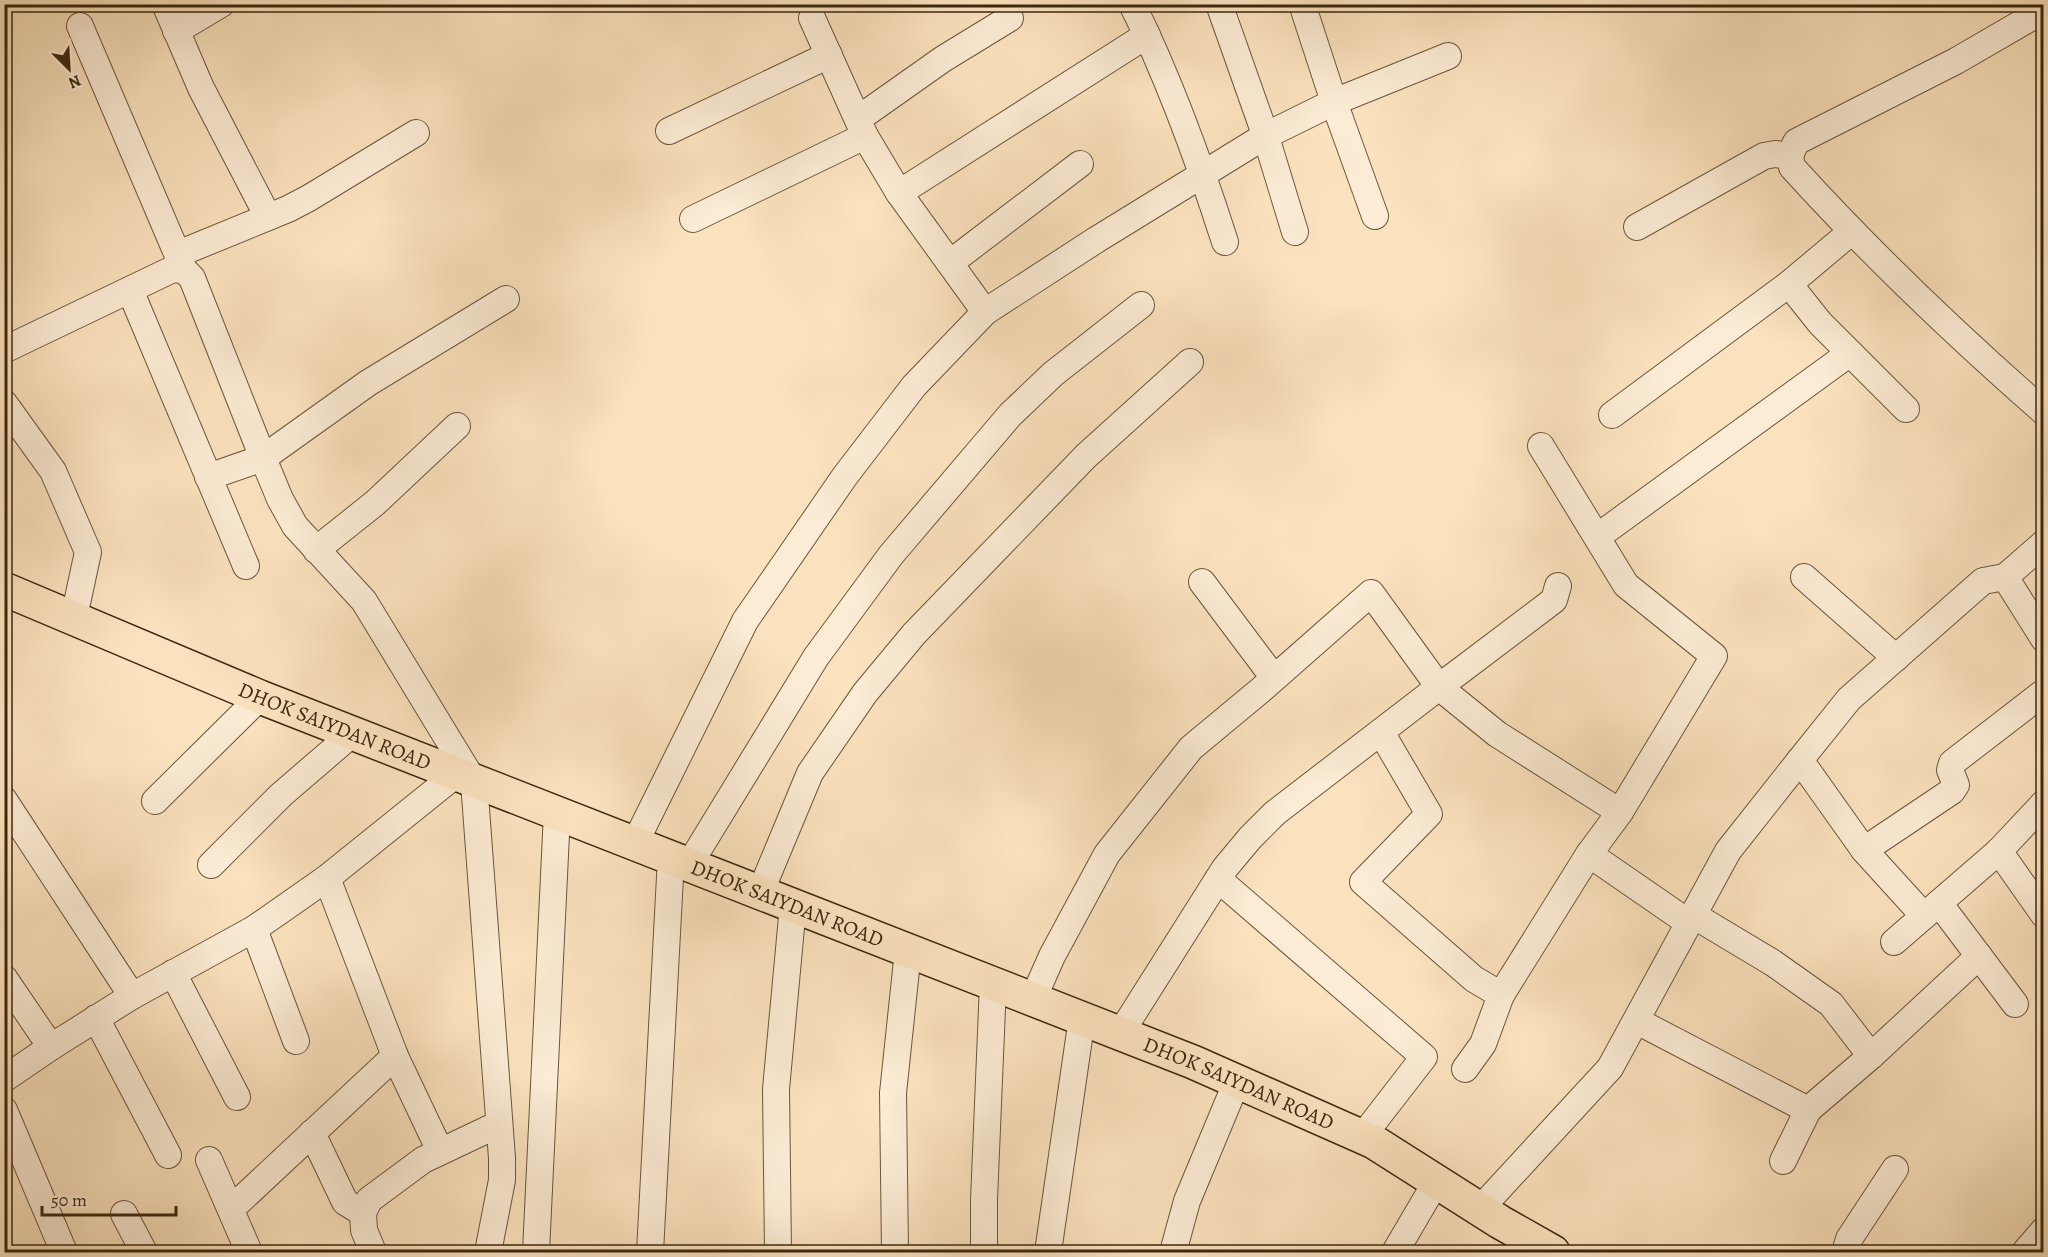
<svg xmlns="http://www.w3.org/2000/svg" width="2048" height="1257" viewBox="0 0 2048 1257" font-family="Alegreya,serif">
<style>
.lines{fill:none;stroke-linecap:round;stroke-linejoin:round}
.minor-casing{stroke:#6b563b;stroke-width:28}
.major-casing{stroke:#3b280f;stroke-width:36}
.minor{stroke:#fcecd5;stroke-width:26}
.major{stroke:#fbe2be;stroke-width:33}
.labels{text-anchor:middle;dominant-baseline:central;stroke-width:6;stroke-linejoin:round;paint-order:stroke}
.street-label{font-size:21px;fill:#3b280f;stroke:#fcecd5}
</style>
<rect width="100%" height="100%" fill="#fbe2be"/>
<filter id="stains"><feTurbulence type="fractalNoise" baseFrequency=".00333" numOctaves="4"/><feColorMatrix values="0 0 0 0 .2 0 0 0 0 .09 0 0 0 0 .02 0 0 0 .5 -.17"/></filter>
<radialGradient id="worn" r=".72"><stop offset=".6" stop-color="#630" stop-opacity="0"/><stop offset="1" stop-color="#630" stop-opacity=".3"/></radialGradient>
<g class="lines">
<!-- minor casing -->
<g class="minor-casing">
<g id="minor">
<polyline points="165,4 201,88 268,217"/>
<path d="M1132 4C1170 80 1199 161 1225 242"/>
<polyline points="1219,4 1266,137 1295,232"/>
<polyline points="1302,4 1334,102 1375,216"/>
<path d="M2044 10 1956 61 1796 142 1790 156 1792 167C1871 254 1955 334 2044 412"/>
<polyline points="812,18 865,136 899,193 985,312"/>
<polyline points="80,26 184,270 192,278 263,458 280,499 295,526 364,601 474,782 502,1158 502,1180 488,1252"/>
<polyline points="176,31 221,4"/>
<polyline points="858,119 943,59 1010,18"/>
<polyline points="669,131 829,55"/>
<polyline points="899,193 1147,35"/>
<polyline points="693,219 865,136"/>
<polyline points="1637,227 1764,156 1775,154 1790,156"/>
<polyline points="178,254 288,209 309,198 416,133"/>
<polyline points="950,263 1080,164"/>
<polyline points="1789,284 1820,323 1906,409"/>
<polyline points="130,290 246,566"/>
<polyline points="4,350 173,269 184,270"/>
<polyline points="4,403 53,471 88,552 74,617"/>
<polyline points="1612,415 1789,284 1851,232"/>
<polyline points="1541,446 1626,585 1714,656 1620,812 1589,854"/>
<polyline points="208,477 263,458 368,383 506,299"/>
<polyline points="1597,537 1850,353"/>
<polyline points="316,550 375,503 457,426"/>
<polyline points="1804,577 1896,658"/>
<polyline points="2005,577 2044,639"/>
<polyline points="1202,582 1274,678"/>
<polyline points="1381,732 1429,814 1363,882 1474,979 1501,995"/>
<polyline points="1800,760 1864,850 1924,916"/>
<polyline points="4,800 132,996"/>
<polyline points="155,801 260,697"/>
<polyline points="635,843 745,621 845,476 914,386 985,312 1096,240 1265,136 1334,102 1448,56"/>
<polyline points="1864,850 1952,791 1956,785 1950,770 1952,763 2044,692"/>
<polyline points="1999,851 2044,915"/>
<polyline points="211,865 281,795 353,733"/>
<polyline points="689,865 816,657 891,555 1010,415 1053,374 1141,305"/>
<polyline points="327,878 395,1056 440,1151"/>
<polyline points="1218,879 1424,1057 1362,1137"/>
<polyline points="760,893 810,773 865,693 914,634 1086,456 1190,362"/>
<polyline points="1939,903 2015,1004"/>
<polyline points="1693,915 1773,963 1831,1004 1871,1056"/>
<polyline points="254,929 296,1041"/>
<polyline points="1894,942 1999,851 2044,803"/>
<polyline points="173,973 237,1097"/>
<polyline points="4,978 51,1047"/>
<polyline points="1033,999 1052,956 1107,854 1191,748 1262,689 1371,593 1439,687 1554,600 1558,586"/>
<polyline points="96,1018 168,1155"/>
<polyline points="1637,1021 1808,1110"/>
<polyline points="1120,1034 1225,868 1250,838 1275,813 1439,687 1497,734 1620,812"/>
<polyline points="1465,1069 1483,1044 1501,995 1589,854 1689,923"/>
<polyline points="4,1079 51,1047 132,996 254,929 327,878 455,775"/>
<polyline points="4,1110 64,1252"/>
<polyline points="312,1133 345,1202 363,1213"/>
<polyline points="209,1160 249,1252"/>
<polyline points="1783,1161 1808,1110 1871,1056 1979,956"/>
<polyline points="231,1209 395,1056"/>
<polyline points="1480,1209 1610,1068 1728,851 1800,760 1849,699 1983,581 2005,577 2044,543"/>
<polyline points="124,1214 144,1252"/>
<polyline points="373,1252 364,1230 363,1213 369,1200 423,1160 499,1124"/>
<polyline points="536,1252 557,813"/>
<polyline points="650,1252 671,858"/>
<polyline points="778,1252 776,1089 793,906"/>
<polyline points="895,1252 893,1093 908,951"/>
<polyline points="984,1252 984,1200 993,984"/>
<polyline points="1048,1252 1082,1018"/>
<polyline points="1173,1252 1187,1201 1237,1081"/>
<polyline points="1395,1252 1436,1182"/>
<polyline points="1845,1252 1849,1239 1895,1169"/>
<polyline points="2025,1252 2044,1230"/>
</g>
</g>
<!-- major casing -->
<g class="major-casing">
<g id="major">
<path id="s1" d="M4 589 260 697 1193 1062 1374 1142 1500 1222 1553 1252"/>
</g>
</g>
<!-- minor -->
<use href="#minor" class="minor"/>
<!-- major -->
<use href="#major" class="major"/>
</g>
<g class="labels">
<!-- street labels -->
<g class="street-label">
<text stroke="none"><textPath href="#s1" startOffset="358">DHOK SAIYDAN ROAD</textPath></text>
<text stroke="none"><textPath href="#s1" startOffset="844">DHOK SAIYDAN ROAD</textPath></text>
<text stroke="none"><textPath href="#s1" startOffset="1330">DHOK SAIYDAN ROAD</textPath></text>
</g>
</g>
<!-- margin -->
<rect width="2048" height="1257" fill="none" stroke="#fbe2be" stroke-width="24"/>
<rect x="6" y="6" width="2036" height="1245" fill="none" stroke="#3b280f" stroke-width="3"/>
<rect x="12" y="12" width="2024" height="1233" fill="none" stroke="#3b280f" stroke-width="1.5"/>
<!-- north arrow -->
<g transform="translate(69 69) rotate(156)" stroke="#fcecd5" stroke-width="4.5" paint-order="stroke">
<path d="M0-4.5L10 22L0 15L-10 22Z" fill="#3b280f"/>
<text y="-9" font-size="16" font-weight="bold" text-anchor="middle" fill="#3b280f">N</text>
</g>
<!-- scale -->
<path d="M42 1206v9h134v-9" fill="none" stroke="#3b280f" stroke-width="3"/>
<text x="51" y="1206" font-size="18" fill="#3b280f" stroke="#fcecd5" stroke-width="4.5" paint-order="stroke">50 m</text>
<rect width="100%" height="100%" filter="url(#stains)"/>
<rect width="100%" height="100%" fill="url(#worn)"/>
</svg>
